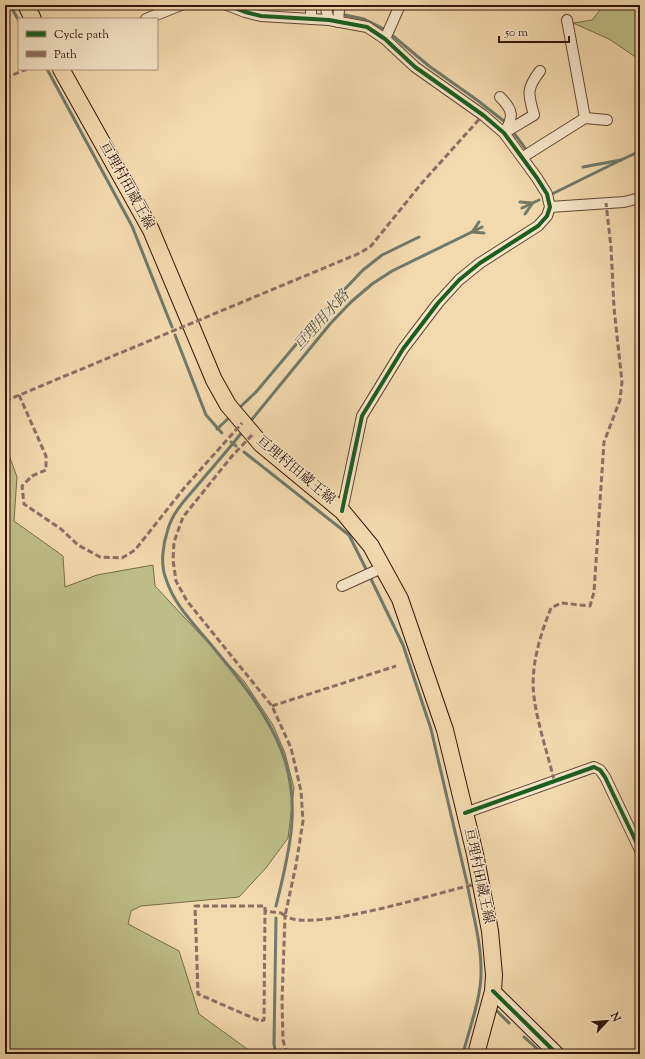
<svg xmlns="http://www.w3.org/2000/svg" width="645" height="1059" viewBox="0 0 645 1059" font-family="'Sorts Mill Goudy','Noto Serif JP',serif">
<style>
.green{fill:#bfbe88;stroke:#796a48}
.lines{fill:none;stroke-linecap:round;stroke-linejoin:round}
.stream{stroke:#717969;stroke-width:3}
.street-casing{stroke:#634632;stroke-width:12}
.secondary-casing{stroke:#331508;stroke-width:16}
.primary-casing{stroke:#331508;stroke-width:18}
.street{stroke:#f7e7ca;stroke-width:10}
.secondary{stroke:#f7e7ca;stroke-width:14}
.primary{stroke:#f3daae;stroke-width:16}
.quiet{stroke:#8d6e63;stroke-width:3;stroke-dasharray:6 3;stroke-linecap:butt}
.cycleway-casing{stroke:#f7e7ca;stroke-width:6}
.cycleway{stroke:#1b5e20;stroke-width:4}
.labels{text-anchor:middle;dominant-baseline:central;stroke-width:3;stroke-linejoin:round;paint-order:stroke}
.street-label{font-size:14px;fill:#331508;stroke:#f7e7ca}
.water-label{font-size:15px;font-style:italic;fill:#574f40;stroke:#f7e7ca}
</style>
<rect width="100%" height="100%" fill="#f3daae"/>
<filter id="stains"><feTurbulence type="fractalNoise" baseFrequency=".005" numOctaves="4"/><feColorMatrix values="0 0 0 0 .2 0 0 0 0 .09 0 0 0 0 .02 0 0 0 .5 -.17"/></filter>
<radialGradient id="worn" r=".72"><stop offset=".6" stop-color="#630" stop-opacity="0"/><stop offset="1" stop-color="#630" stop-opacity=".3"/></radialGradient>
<!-- green -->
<g class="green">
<polygon points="604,5 640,5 640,60 609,39 573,23 592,20"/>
<polygon points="5,444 17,477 14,521 63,556 65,587 97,575 153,565 155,586 244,681 273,725 285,753 294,788 288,838 266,868 239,897 141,906 131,911 128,924 179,951 199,1014 254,1054 5,1054"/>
</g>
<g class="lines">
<!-- stream -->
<g class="stream">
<polyline points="10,5 19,21"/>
<polyline points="266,5 306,9"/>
<polyline points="345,15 364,19 384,29"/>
<polyline points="393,36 429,66 477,100 505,122"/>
<polyline points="47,69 132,226 172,327"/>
<polyline points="513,132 525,148"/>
<polyline points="583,167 621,160 640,151"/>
<polyline points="554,193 621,160"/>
<polyline points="520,202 532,203"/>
<polyline points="522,208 539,200"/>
<polyline points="525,214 532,204"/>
<polyline points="473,231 479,222"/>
<polyline points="472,232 484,233"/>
<polyline points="175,335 206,415 222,433"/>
<polyline points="238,409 256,392 325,310 363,270 382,255 419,237"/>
<polyline points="249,423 330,324 351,302 372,284 392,271 482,227"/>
<polyline points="217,429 231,416"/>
<path d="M243 431C228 450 212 468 196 487 185 500 173 512 168 529 163 544 160 564 166 579 174 604 192 622 208 641 236 675 266 710 282 752 302 805 289 853 276 906"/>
<polyline points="231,442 236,446"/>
<polyline points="244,452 349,535 367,571"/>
<polyline points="370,577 403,645 431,729 467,883"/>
<polyline points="276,918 274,1044 276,1054"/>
<polyline points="497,1011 509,1023"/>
<polyline points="524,1037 543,1054"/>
<path d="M463 1054C469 1029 482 996 481 970 481 942 473 915 468 888"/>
</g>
<!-- street casing -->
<g class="street-casing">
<g id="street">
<polyline points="227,5 245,12 261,16 329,20 367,27 385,39 415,67 483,115 504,133 537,178 547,194 550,207 547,216 538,226 480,263 459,280 438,303 403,349 362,416 342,511"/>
<polyline points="325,5 329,20"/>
<polyline points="146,19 181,5"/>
<polyline points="311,19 311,5"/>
<polyline points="338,22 339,10"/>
<polyline points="385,39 400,5"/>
<path d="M500 97C513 110 514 116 505 132"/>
<polyline points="585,118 607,120"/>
<path d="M504 133 534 115C528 94 526 89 540 71"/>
<polyline points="523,157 585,118 567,20"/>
<polyline points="550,207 624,202 640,198"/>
<polyline points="342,586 384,567"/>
<polyline points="465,813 594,767 600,770 605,777 640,850"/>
</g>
</g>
<!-- secondary casing -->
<g class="secondary-casing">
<polyline id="secondary" points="493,991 557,1054"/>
</g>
<!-- primary casing -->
<g class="primary-casing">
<g id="primary">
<polyline points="26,5 33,19"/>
<polyline points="61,69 151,230 214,380 228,405 261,444 342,511 371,546 400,599 445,730 475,854 490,931 494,975 493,991 476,1054"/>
</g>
</g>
<!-- street -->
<use href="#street" class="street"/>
<!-- secondary -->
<use href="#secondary" class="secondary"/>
<!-- primary -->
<use href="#primary" class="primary"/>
<!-- quiet -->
<g class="quiet">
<polyline points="5,78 27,69"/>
<polyline points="19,395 46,456 46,470 32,476 22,486 24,504 61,529 78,545 100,557 122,558 135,550 185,487 242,423"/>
<polyline points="5,401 360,253 371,246 421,184 483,115"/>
<polyline points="252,435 232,456 183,517 174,542 173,560 176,581 187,601 272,706 291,748 301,791 303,821 296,865 285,916 281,913 265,911 264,1020 260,1021 198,994 195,906 265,906 265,911"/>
<polyline points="272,706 396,666"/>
<path d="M554 780C548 755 537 722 534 697 530 668 540 635 551 608L561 603 590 606 594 592 604 442 620 400 622 382 614 308 611 247 606 203"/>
<path d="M287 1054 283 1040 282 1001 285 916C313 934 444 890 481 883"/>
</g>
<!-- cycleway casing -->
<g class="cycleway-casing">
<g id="cycleway">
<polyline points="227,5 245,12 261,16 329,20 367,27 385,39 415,67 483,115 504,133 537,178 547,194 550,207 547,216 538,226 480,263 459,280 438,303 403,349 362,416 342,511"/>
<polyline points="465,813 594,767 600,770 605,777 640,850"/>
<polyline points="493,991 557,1054"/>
</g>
</g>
<!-- cycleway -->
<use href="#cycleway" class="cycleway"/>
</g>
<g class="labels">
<!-- street labels -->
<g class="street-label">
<text transform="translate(126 186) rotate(61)">亘理村田蔵王線</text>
<text transform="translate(295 471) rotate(40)">亘理村田蔵王線</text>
<text transform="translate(478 876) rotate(78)">亘理村田蔵王線</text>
</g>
<!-- water labels -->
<g class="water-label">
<text transform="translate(322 321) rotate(-48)">亘理用水路</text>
</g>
</g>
<!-- margin -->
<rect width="645" height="1059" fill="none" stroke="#f3daae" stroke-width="20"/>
<rect x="6" y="6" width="633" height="1047" fill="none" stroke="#331508" stroke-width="2"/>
<rect x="10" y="10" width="625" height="1039" fill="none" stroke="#331508"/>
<!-- legend -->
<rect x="18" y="18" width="140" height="52" fill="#f7e7ca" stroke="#a9937c"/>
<rect x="26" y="31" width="20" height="6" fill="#1b5e20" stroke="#a9937c"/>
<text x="54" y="38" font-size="12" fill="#331508">Cycle path</text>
<rect x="26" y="51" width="20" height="6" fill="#8d6e63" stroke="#a9937c"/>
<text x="54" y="58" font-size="12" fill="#331508">Path</text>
<!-- north arrow -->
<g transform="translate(607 1021) rotate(64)" stroke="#f7e7ca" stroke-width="3" paint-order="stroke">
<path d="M0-3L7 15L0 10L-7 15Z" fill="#331508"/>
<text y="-6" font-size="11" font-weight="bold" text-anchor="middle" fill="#331508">N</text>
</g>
<!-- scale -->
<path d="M499 36v6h70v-6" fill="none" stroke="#331508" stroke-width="2"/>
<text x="505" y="36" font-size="12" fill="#331508" stroke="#f7e7ca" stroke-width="3" paint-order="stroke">50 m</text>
<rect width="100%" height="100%" filter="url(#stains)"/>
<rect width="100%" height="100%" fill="url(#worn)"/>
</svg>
